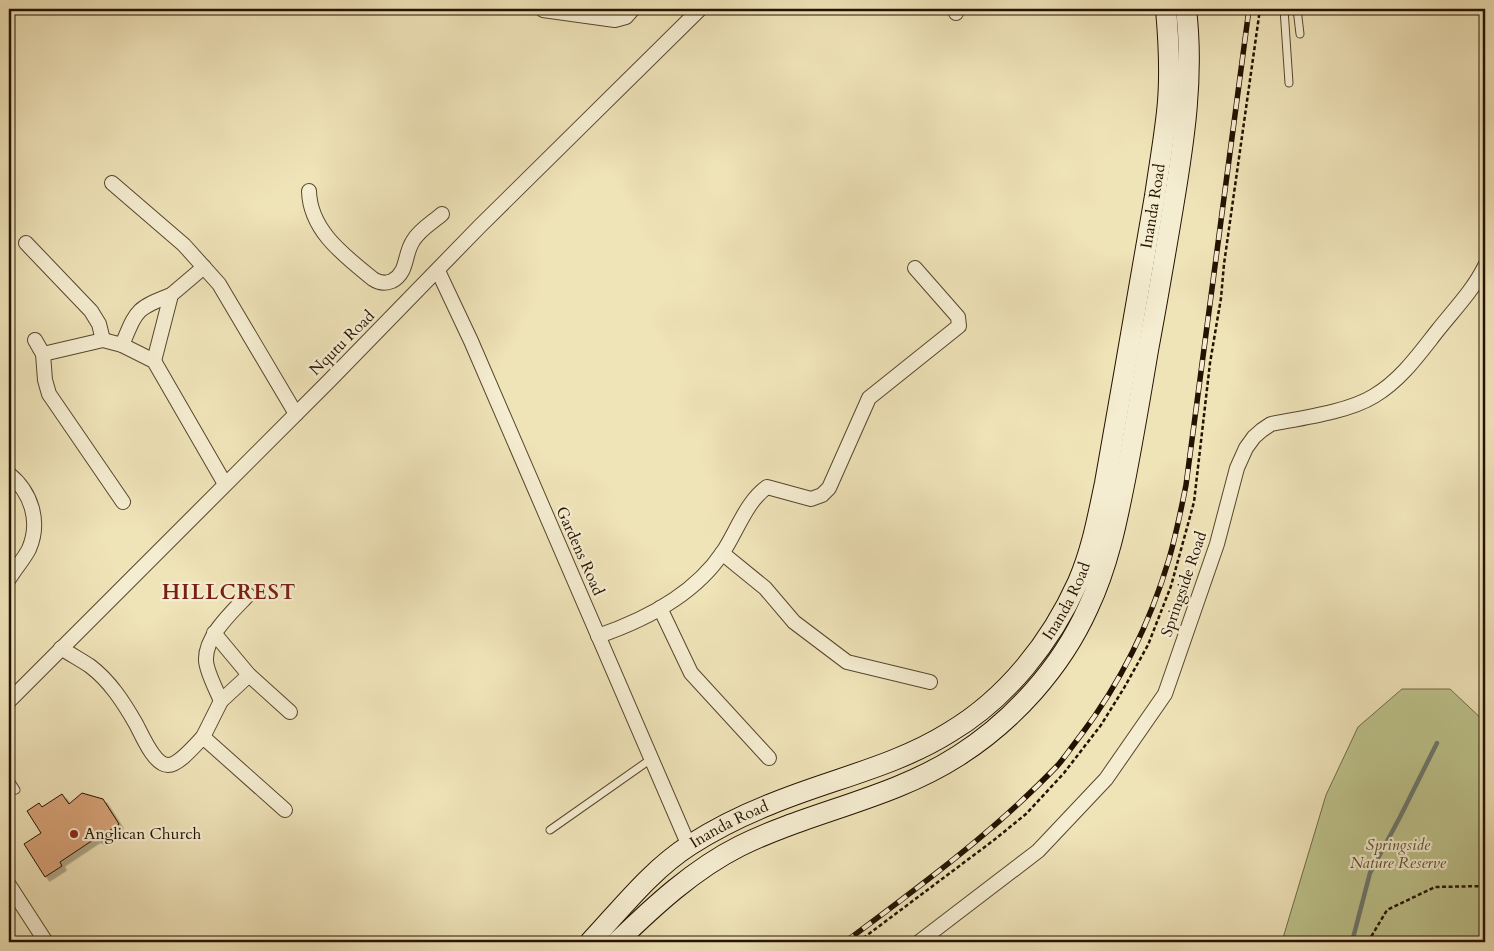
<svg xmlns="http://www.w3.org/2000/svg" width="1494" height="951" viewBox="0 0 1494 951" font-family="Cardo,serif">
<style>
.green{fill:#bdc38c;stroke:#706a46}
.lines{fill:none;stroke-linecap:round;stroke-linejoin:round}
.stream{stroke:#6d786f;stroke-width:4.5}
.building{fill:#d8a379;stroke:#241200;filter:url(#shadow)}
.service-casing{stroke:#57462e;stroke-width:9}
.minor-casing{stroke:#57462e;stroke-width:16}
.secondary-casing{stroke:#241200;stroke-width:22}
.path{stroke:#241200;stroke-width:2.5;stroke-dasharray:4 2.5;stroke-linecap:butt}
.service{stroke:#f5edd1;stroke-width:7}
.minor{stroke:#f5edd1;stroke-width:14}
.secondary{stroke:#f5edd1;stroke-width:20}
.rail-casing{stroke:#241200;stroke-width:5.5}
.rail{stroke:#f5edd1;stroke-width:4;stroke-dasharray:11;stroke-linecap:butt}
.poi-dot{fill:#8f2418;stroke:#f5edd1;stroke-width:2}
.labels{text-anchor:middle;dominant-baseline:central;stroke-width:4.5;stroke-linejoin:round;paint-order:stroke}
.street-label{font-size:16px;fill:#241200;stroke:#f5edd1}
.poi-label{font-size:16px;fill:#241200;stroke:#f5edd1;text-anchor:start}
.park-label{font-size:16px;font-style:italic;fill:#5a5031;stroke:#f5edd1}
.district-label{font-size:21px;font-weight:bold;letter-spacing:1px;fill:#7a1f14;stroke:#f5edd1}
</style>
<defs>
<filter id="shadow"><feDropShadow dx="4.5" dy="4.5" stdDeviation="0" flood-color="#0004"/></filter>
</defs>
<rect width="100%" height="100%" fill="#efe3b8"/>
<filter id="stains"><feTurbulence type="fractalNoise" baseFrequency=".004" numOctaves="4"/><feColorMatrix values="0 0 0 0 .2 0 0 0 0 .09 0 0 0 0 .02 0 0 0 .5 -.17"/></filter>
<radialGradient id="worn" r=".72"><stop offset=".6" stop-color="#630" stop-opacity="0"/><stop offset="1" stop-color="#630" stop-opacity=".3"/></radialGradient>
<!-- green -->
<polygon class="green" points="1402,689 1450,689 1485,722 1485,942 1283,942 1283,938 1326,795 1358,727"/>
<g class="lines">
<!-- stream -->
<polyline class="stream" points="1352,942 1370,873 1400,817 1437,743"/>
</g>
<!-- building -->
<polygon class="building" points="82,793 103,799 119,824 110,830 110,836 102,841 96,838 60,862 62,866 45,877 24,844 41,833 27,811 39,803 42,807 62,794 69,804"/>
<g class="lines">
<!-- service casing -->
<g class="service-casing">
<g id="service">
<polyline points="1284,9 1289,83"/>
<polyline points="1297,9 1300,34"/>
<polyline points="9,779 16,790"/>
<polyline points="550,830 651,759"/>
</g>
</g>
<!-- minor casing -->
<g class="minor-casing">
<g id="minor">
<polyline points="543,10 615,20 626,17 633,9"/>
<polyline points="956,13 956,9"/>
<polyline points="112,183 184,245 219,284 296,414"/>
<path d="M309 191C310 231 345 256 373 279 379 283 385 284 392 281 408 273 404 254 413 241 419 230 433 222 442 214"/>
<polyline points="26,243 91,311 99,324 103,340"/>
<polyline points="438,271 471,341 689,846"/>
<polyline points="35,340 43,354 45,380 49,394 123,502"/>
<path d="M122 345C137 310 135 309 171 295"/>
<polyline points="43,354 103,340 122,345 154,361 225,484"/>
<polyline points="154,361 171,295 204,267"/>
<path d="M9 474C31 492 41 521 29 549 24 559 15 569 9 579"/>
<polyline points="722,553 765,588 794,622 847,662 930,682"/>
<polyline points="660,608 691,673 769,758"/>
<polyline points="214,633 249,675 290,712"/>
<path d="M598 636C645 620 695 594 723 552 737 531 746 502 767 487L811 499 822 495 829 488 869 398 959 326 958 317 915 268"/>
<path d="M61 648C70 654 81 660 90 666 110 681 124 703 136 724 142 735 154 765 168 765 179 765 196 744 203 737L285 810"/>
<polyline points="9,701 330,380 480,226 700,9"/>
<path d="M221 701C217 691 206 671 206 660 205 636 233 611 248 595"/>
<polyline points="203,737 221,701 249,675"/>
<polyline points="9,885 46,942"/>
<path d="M919 942 1038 851 1106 779 1165 694 1217 544 1237 468 1246 448 1254 437 1262 430 1271 424C1302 418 1348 412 1374 396 1401 380 1419 354 1438 330 1454 310 1474 289 1485 266"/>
</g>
</g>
<!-- secondary casing -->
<g class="secondary-casing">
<g id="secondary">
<path id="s1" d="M590 942C621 909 651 870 690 845 715 829 743 815 771 804 831 779 894 767 950 732 1007 698 1051 642 1078 582 1092 550 1098 516 1105 483 1111 447 1118 411 1124 375 1134 315 1145 256 1155 196 1159 168 1164 140 1167 112 1171 78 1169 43 1166 9"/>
<path d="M617 942C654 906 694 869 740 846 811 811 891 799 958 756 1013 721 1061 668 1088 608 1108 566 1117 521 1126 475 1134 433 1141 392 1148 350 1157 302 1165 255 1173 207 1184 141 1194 76 1186 9"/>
</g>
</g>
<!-- path -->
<g class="path">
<polyline points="858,942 994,840 1026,814 1064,773 1101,725 1124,688 1148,645 1171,586 1194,502 1210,363 1221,298 1224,264 1260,9"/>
<polyline points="1368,942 1387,910 1435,887 1485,886"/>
</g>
<!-- service -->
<use href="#service" class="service"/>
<!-- minor -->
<use href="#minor" class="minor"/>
<!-- secondary -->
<use href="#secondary" class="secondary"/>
<!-- rail casing -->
<g class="rail-casing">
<path id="rail" d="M845 942C919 887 994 832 1058 765 1066 756 1073 745 1081 735 1121 682 1150 623 1169 559 1176 535 1181 510 1186 485L1249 9"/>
</g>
<!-- rail -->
<use href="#rail" class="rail"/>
</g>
<!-- markers -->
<circle class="poi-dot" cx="74" cy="834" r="5"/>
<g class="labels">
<!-- street labels -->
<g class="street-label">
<text stroke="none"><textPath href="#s1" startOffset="1008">Inanda Road</textPath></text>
<text transform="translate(342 343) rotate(-45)">Nqutu Road</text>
<text transform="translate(580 551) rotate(66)">Gardens Road</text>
<text transform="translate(1184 584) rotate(-71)">Springside Road</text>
<text stroke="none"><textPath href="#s1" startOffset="602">Inanda Road</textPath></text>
<text stroke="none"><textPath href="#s1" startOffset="184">Inanda Road</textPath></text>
</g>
<!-- poi labels -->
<g class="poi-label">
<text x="84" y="834">Anglican Church</text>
</g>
<!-- park labels -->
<g class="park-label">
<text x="1398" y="845">Springside<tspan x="1398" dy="18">Nature Reserve</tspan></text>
</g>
<!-- district labels -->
<g class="district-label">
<text x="229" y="592">HILLCREST</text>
</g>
</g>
<!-- margin -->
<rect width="1494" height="951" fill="none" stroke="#efe3b8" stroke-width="30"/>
<rect x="10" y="10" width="1474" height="931" fill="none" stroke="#241200" stroke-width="2.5"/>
<rect x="15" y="15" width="1464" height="921" fill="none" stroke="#241200"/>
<rect width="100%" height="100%" filter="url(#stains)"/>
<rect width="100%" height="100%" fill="url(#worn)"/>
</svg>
